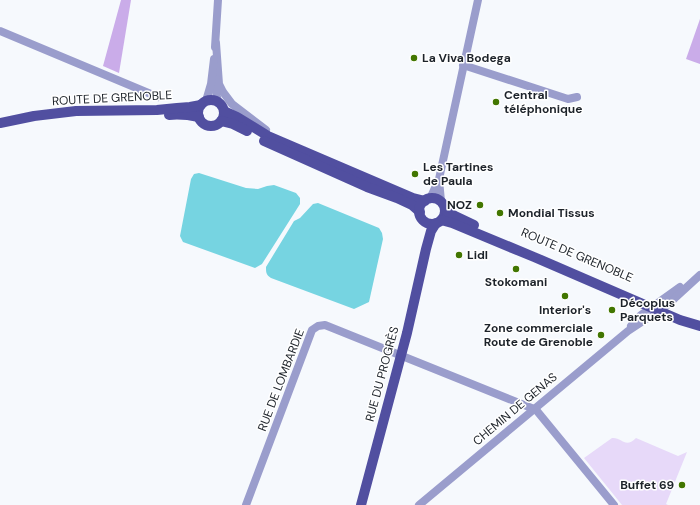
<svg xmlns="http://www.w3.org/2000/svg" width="700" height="505" viewBox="0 0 700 505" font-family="'DM Sans',sans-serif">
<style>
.green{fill:#e7d9f9}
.forest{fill:#caace9}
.water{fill:#76d4e1}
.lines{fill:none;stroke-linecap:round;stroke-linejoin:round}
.minor{stroke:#9a9dcc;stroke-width:8}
.major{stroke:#514fa0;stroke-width:10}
.poi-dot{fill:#427600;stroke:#fff;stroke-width:1.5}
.labels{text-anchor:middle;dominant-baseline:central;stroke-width:3;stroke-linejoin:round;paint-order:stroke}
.poi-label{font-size:12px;font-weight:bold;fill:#1d232a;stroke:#fff;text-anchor:start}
.street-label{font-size:12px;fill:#1d232a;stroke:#fff}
</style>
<rect width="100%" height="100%" fill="#f6f9fd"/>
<!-- green -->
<path class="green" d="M612 438C622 437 625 449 636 438L678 456 687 452 666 504 668 505H622L584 458Z"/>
<!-- forest -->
<g class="forest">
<polygon points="121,0 131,0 119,73 103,66"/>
<polygon points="700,19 700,64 686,59"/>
</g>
<!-- water -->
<g class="water">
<polygon points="199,173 246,188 258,189 267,186 274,185 296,193 300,198 300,204 262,264 255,268 183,242 180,236 191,179 194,174"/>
<path d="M318 203 379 228 382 233 383 239 369 302 354 309 271 278C266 275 266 272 266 267L294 221 300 218 313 204Z"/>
</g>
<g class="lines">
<!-- minor -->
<g class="minor">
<polyline points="0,31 158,97"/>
<polyline points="216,43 219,84 223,92 232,104 266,130"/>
<polyline points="215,47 218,0"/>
<polyline points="463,65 568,99 577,97"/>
<polyline points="216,79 216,92 218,102"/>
<polyline points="206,101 211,84 214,59"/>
<polyline points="439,180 441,201"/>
<polyline points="430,199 439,179 478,0"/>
<polyline points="631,326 641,315 680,287"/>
<polyline points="246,505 312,330 318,326 325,325 534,409 537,411 614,505"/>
<polyline points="419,505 628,331 669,304 676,297 700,275"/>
</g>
<!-- major -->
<g class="major">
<circle cx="211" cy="113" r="13"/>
<polyline points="224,111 237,117 268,136 282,142 413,198 425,201"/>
<path d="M169 115C179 114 189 115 199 117"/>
<polyline points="221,121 233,124 247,131"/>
<polyline points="0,123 34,116 76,111 157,110 177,108 190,107 201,105"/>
<polyline points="264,141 367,187 397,198 412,205 420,212"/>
<circle cx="432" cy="211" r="13"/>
<polyline points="445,210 455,216 474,225"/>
<polyline points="441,220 452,223 534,257 680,320 700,326"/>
<polyline points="361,505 407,333 426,249 431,231 436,223"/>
</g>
</g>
<!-- markers -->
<g class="poi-dot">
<circle cx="414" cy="58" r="4"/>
<circle cx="496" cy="102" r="4"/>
<circle cx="415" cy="174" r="4"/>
<circle cx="480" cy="205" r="4"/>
<circle cx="500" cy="213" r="4"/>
<circle cx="459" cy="255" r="4"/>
<circle cx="516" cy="269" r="4"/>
<circle cx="565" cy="296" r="4"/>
<circle cx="612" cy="310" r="4"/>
<circle cx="601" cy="335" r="4"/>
<circle cx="682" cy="485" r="4"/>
</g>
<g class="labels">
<!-- poi labels -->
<g class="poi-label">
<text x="422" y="58">La Viva Bodega</text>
<text x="504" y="95">Central<tspan x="504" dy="14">téléphonique</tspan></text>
<text x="423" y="167">Les Tartines<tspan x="423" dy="14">de Paula</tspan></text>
<text x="472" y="205" text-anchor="end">NOZ</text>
<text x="508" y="213">Mondial Tissus</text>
<text x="467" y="255">Lidl</text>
<text x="516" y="282" text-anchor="middle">Stokomani</text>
<text x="620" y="303">Décoplus<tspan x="620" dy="14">Parquets</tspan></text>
<text x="565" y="310" text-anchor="middle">Interior's</text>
<text x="593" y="328" text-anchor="end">Zone commerciale<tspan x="593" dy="14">Route de Grenoble</tspan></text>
<text x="674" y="485" text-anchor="end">Buffet 69</text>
</g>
<!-- street labels -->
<g class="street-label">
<text transform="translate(112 98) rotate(-3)">ROUTE DE GRENOBLE</text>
<text transform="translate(577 255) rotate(23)">ROUTE DE GRENOBLE</text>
<text transform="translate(382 374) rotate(-75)">RUE DU PROGRÈS</text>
<text transform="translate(281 380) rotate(-69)">RUE DE LOMBARDIE</text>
<text transform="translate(515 409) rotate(-40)">CHEMIN DE GENAS</text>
</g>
</g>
</svg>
